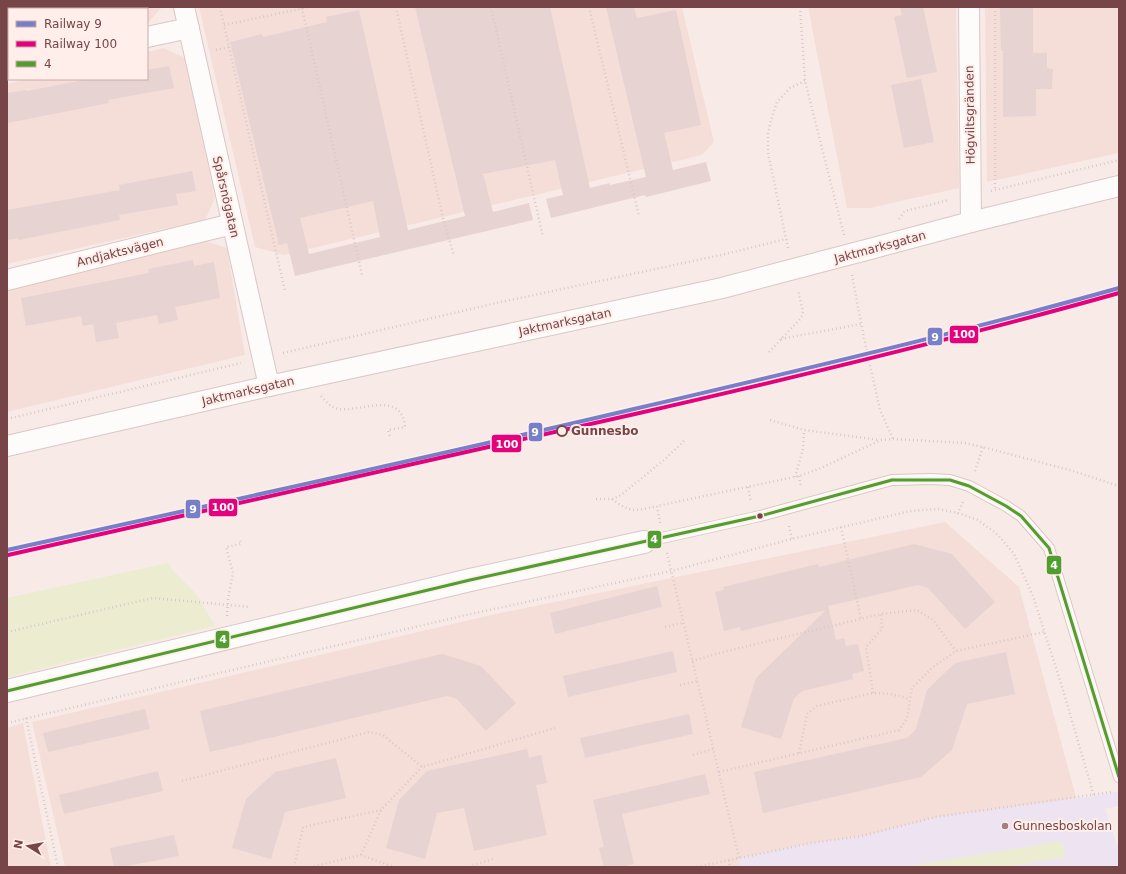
<svg xmlns="http://www.w3.org/2000/svg" width="1126" height="874" viewBox="0 0 1126 874" font-family="'DejaVu Sans',sans-serif">
<style>
.residential{fill:#f5ded8}
.education{fill:#eee4f1}
.green{fill:#ececd0}
.building{fill:#e6d3d2;fill-rule:evenodd}
.lines{fill:none;stroke-linecap:round;stroke-linejoin:round}
.lane-casing{stroke:#d9c7c5;stroke-width:12}
.street-casing{stroke:#d9c7c5;stroke-width:22}
.secondary-casing{stroke:#dac8c7;stroke-width:24}
.path{stroke:#d9c9c9;stroke-width:2.5;stroke-dasharray:1 3;stroke-linecap:butt}
.lane{stroke:#fefcfb;stroke-width:10}
.street{stroke:#fefcfb;stroke-width:20}
.secondary{stroke:#fefcfb;stroke-width:22}
.street-bridge-casing{stroke:#d9c7c5;stroke-width:22;stroke-linecap:butt}
.street-bridge{stroke:#fefcfb;stroke-width:20}
.bus-1-casing{stroke:#ffeee9;stroke-width:6}
.bus-1{stroke:#509e2f;stroke-width:3}
.rail-1-casing{stroke:#ffeee9;stroke-width:7}
.rail-2-casing{stroke:#ffeee9;stroke-width:7}
.rail-1{stroke:#767fc8;stroke-width:4}
.rail-2{stroke:#e5007d;stroke-width:4}
.stop-dot{fill:#ffeee9;stroke:#774547;stroke-width:2}
.bus-dot{fill:#774547;stroke:#ffeee9;stroke-width:1.5}
.poi-dot{fill:#a47f7f;stroke:#ffeee9;stroke-width:1.5}
.labels{text-anchor:middle;dominant-baseline:central;stroke-width:4;stroke-linejoin:round;paint-order:stroke}
.street-label{font-size:12px;fill:#774547;stroke:#ffeee9}
.stop-label{font-size:12px;font-weight:bold;fill:#774547;stroke:#ffeee9;text-anchor:start}
.poi-label{font-size:12px;fill:#774547;stroke:#ffeee9;text-anchor:start}
.line-badge{stroke:#ffeee9;stroke-width:1.5}
.badge-label{font-size:11px;text-anchor:middle;font-weight:bold;fill:#fff}
</style>
<rect width="100%" height="100%" fill="#f8ebe7"/>
<!-- residential -->
<g class="residential">
<polygon points="7,7 162,7 147,24 147,9 9,9 9,53 7,54"/>
<polygon points="199,7 682,7 714,142 702,155 284,255 255,247"/>
<polygon points="808,7 956,7 959,188 870,208 847,208"/>
<polygon points="985,7 1119,7 1119,153 987,182"/>
<polygon points="164,48 185,58 215,198 205,220 7,264 7,84 28,79 147,79 147,52"/>
<polygon points="203,240 227,248 245,355 7,412 7,290"/>
<polygon points="945,522 1019,587 1082,819 755,867 65,867 32,722 491,615"/>
<polygon points="23,723 51,867 7,867 7,728"/>
</g>
<!-- education -->
<polygon class="education" points="1119,791 1119,806 1105,809 1119,850 1119,867 740,867 739,858 811,843 862,836 936,817 1094,796"/>
<!-- green -->
<g class="green">
<polygon points="168,563 174,572 197,595 215,626 7,677 7,598"/>
<polygon points="1062,841 1065,857 1004,867 903,867"/>
</g>
<!-- building -->
<g class="building">
<path d="M415 7H550L590 188 610 183V185L646 177 606 7H634L637 18 676 10 701 125 664 133 673 170 706 162 711 181 646 197 645 195 551 218 546 199 563 195 555 160 483 174 493 212 529 203 533 220 295 276 287 243 279 245 230 42 262 34 263 37 327 22 326 17 359 10 408 230 465 216ZM373 201 380 237 309 254 300 218Z"/>
<polygon points="900,7 923,7 937,72 907,78 894,17 902,15"/>
<polygon points="1000,7 1033,7 1033,53 1047,53 1047,68 1053,69 1052,89 1036,89 1036,116 1003,117 1003,51 1001,51"/>
<polygon points="169,66 174,88 108,100 109,103 7,123 7,93 26,90 27,91 89,79 147,79 147,70"/>
<polygon points="921,79 934,142 904,148 891,85"/>
<polygon points="192,171 196,191 176,194 178,205 119,215 120,220 18,240 18,238 7,240 7,210 120,190 119,185"/>
<polygon points="193,260 194,266 214,262 220,298 175,307 178,320 159,324 157,315 116,323 119,338 96,342 93,324 83,326 81,316 26,326 21,298 149,273 148,269"/>
<polygon points="914,544 952,554 995,602 965,629 928,588 918,585 828,606 836,640 844,638 846,646 858,644 864,671 852,674 853,679 802,691 794,698 781,739 741,727 756,678 826,610 741,631 740,627 724,631 715,592 724,590 723,587 818,564 819,567"/>
<polygon points="657,586 662,607 555,634 550,613"/>
<polygon points="673,651 677,672 568,697 563,676"/>
<polygon points="1006,652 1015,694 967,704 952,750 921,777 763,813 754,772 907,738 916,729 927,690 955,663"/>
<polygon points="442,654 481,666 516,703 486,731 457,699 447,696 210,752 200,711"/>
<polygon points="145,709 150,729 48,752 43,733"/>
<polygon points="689,714 693,734 585,758 580,738"/>
<polygon points="527,749 529,758 541,755 547,783 536,785 547,835 474,851 464,808 437,813 425,859 386,848 399,800 427,771"/>
<polygon points="336,758 346,798 285,812 271,859 232,848 246,799 275,772"/>
<polygon points="158,771 163,791 64,814 59,795"/>
<polygon points="705,774 710,794 622,814 634,864 623,867 604,867 599,848 604,847 593,800"/>
<polygon points="174,835 179,856 122,867 114,867 110,848"/>
</g>
<g class="lines">
<!-- lane casing -->
<g class="lane-casing">
<polyline id="lane" points="644,542 760,516 892,480 931,479 950,480 969,486 1006,506 1021,516 1049,548 1119,777"/>
</g>
<!-- street casing -->
<g class="street-casing">
<g id="street">
<polyline points="184,7 269,386"/>
<polyline points="969,7 971,222"/>
<polyline points="147,37 189,28"/>
<polyline points="7,67 9,67"/>
<polyline points="870,249 971,222 1119,186"/>
<polyline points="7,280 232,224"/>
<polyline points="7,446 269,386 722,288 824,261"/>
</g>
</g>
<!-- secondary casing -->
<g class="secondary-casing">
<polyline id="secondary" points="7,691 470,580 644,542"/>
</g>
<!-- path -->
<g class="path">
<polyline points="220,7 224,25"/>
<polyline points="396,7 443,218 454,256"/>
<polyline points="491,7 543,237"/>
<polyline points="589,7 639,216"/>
<polyline points="800,7 805,81 844,235"/>
<polyline points="995,7 995,190"/>
<polyline points="302,8 362,275"/>
<polyline points="229,47 285,291"/>
<polyline points="216,50 229,47 224,25 309,7"/>
<polyline points="991,191 1119,160"/>
<polyline points="899,219 905,211 949,200"/>
<polyline points="788,248 768,153 768,134 771,120 777,102 790,88 805,81"/>
<polyline points="852,275 864,338 880,410 893,439"/>
<polyline points="781,339 861,324"/>
<polyline points="769,352 801,318 803,312 798,290"/>
<polyline points="283,353 492,304 721,255 786,239"/>
<path d="M321 396C326 402 330 407 339 409 361 412 402 390 405 427L388 430 390 437"/>
<polyline points="7,419 241,363"/>
<polyline points="770,420 804,430 880,440"/>
<polyline points="975,471 983,447"/>
<polyline points="799,476 801,487"/>
<polyline points="795,477 803,449 804,430"/>
<polyline points="748,487 751,502"/>
<polyline points="596,499 612,499 621,495 664,460 686,439"/>
<path d="M612 499C630 513 635 511 657 506"/>
<polyline points="963,502 958,513 978,520 998,535 1014,554 1033,596 1063,690 1094,796"/>
<polyline points="660,523 657,506 799,476 821,468 881,440 893,439 965,443 983,447 1073,471 1119,486"/>
<polyline points="789,526 792,539"/>
<polyline points="841,527 861,619"/>
<polyline points="667,553 739,858"/>
<polyline points="227,616 228,599 233,573 226,547 241,544 240,541"/>
<polyline points="665,627 683,623"/>
<polyline points="7,632 153,598 250,607"/>
<polyline points="692,661 727,651 881,614 917,610 933,620 956,651"/>
<polyline points="680,685 697,681"/>
<polyline points="873,693 866,647 882,629 881,614"/>
<polyline points="26,718 58,867"/>
<polyline points="7,723 466,615 671,571 792,539 910,511 938,509 958,513"/>
<polyline points="799,753 807,714 817,706 873,693 890,694 910,699"/>
<polyline points="693,755 713,749"/>
<polyline points="719,772 899,730 907,718 912,688 933,667 956,651 1044,632"/>
<polyline points="182,781 369,732 383,735 422,767 555,728"/>
<polyline points="361,855 381,810 422,767"/>
<polyline points="729,860 730,867"/>
<polyline points="294,867 303,827 381,810"/>
<polyline points="310,867 361,855 394,867"/>
<polyline points="469,867 495,858"/>
<polyline points="697,867 811,843 862,836 936,817 1111,792"/>
</g>
<!-- lane -->
<use href="#lane" class="lane"/>
<!-- street -->
<use href="#street" class="street"/>
<!-- secondary -->
<use href="#secondary" class="secondary"/>
<!-- street-bridge casing -->
<g class="street-bridge-casing">
<polyline id="street-bridge" points="824,261 870,249"/>
</g>
<!-- street-bridge -->
<use href="#street-bridge" class="street-bridge"/>
<!-- bus-1 casing -->
<g class="bus-1-casing">
<polyline id="bus-1" points="7,691 470,580 760,516 892,480 950,480 969,486 1006,506 1021,516 1049,548 1119,777"/>
</g>
<!-- bus-1 -->
<use href="#bus-1" class="bus-1"/>
<!-- rail-1 casing -->
<g class="rail-1-casing">
<path id="rail-1" d="M7 550C216 504 426 458 634 409 797 371 959 333 1119 288"/>
</g>
<!-- rail-2 casing -->
<g class="rail-2-casing">
<path id="rail-2" d="M8 555C217 509 426 463 635 414 797 377 959 338 1119 293"/>
</g>
<!-- rail-1 -->
<use href="#rail-1" class="rail-1"/>
<!-- rail-2 -->
<use href="#rail-2" class="rail-2"/>
</g>
<!-- markers -->
<circle class="stop-dot" cx="562" cy="431" r="5"/>
<circle class="bus-dot" cx="760" cy="516" r="3.5"/>
<circle class="poi-dot" cx="1005" cy="826" r="4"/>
<g class="labels">
<!-- street labels -->
<g class="street-label">
<text transform="translate(970 115) rotate(-91)">Högviltsgränden</text>
<text transform="translate(226 197) rotate(77)">Spårsnögatan</text>
<text transform="translate(880 247) rotate(-15)">Jaktmarksgatan</text>
<text transform="translate(120 252) rotate(-14)">Andjaktsvägen</text>
<text transform="translate(565 322) rotate(-12)">Jaktmarksgatan</text>
<text transform="translate(248 391) rotate(-13)">Jaktmarksgatan</text>
</g>
<!-- stop labels -->
<g class="stop-label">
<text x="571" y="431">Gunnesbo</text>
</g>
<!-- poi labels -->
<g class="poi-label">
<text x="1013" y="826">Gunnesboskolan</text>
</g>
</g>
<g class="line-badge">
<rect x="949" y="325" width="30" height="19" rx="4" fill="#e5007d"/>
<rect x="927" y="327" width="16" height="19" rx="4" fill="#767fc8"/>
<rect x="528" y="422" width="15" height="20" rx="4" fill="#767fc8"/>
<rect x="491" y="434" width="31" height="19" rx="4" fill="#e5007d"/>
<rect x="208" y="498" width="30" height="19" rx="4" fill="#e5007d"/>
<rect x="185" y="499" width="16" height="20" rx="4" fill="#767fc8"/>
<rect x="647" y="530" width="15" height="19" rx="4" fill="#509e2f"/>
<rect x="1046" y="555" width="16" height="20" rx="4" fill="#509e2f"/>
<rect x="215" y="630" width="15" height="19" rx="4" fill="#509e2f"/>
</g>
<g class="badge-label">
<text x="964" y="338">100</text>
<text x="935" y="341">9</text>
<text x="535" y="436">9</text>
<text x="507" y="448">100</text>
<text x="223" y="511">100</text>
<text x="193" y="513">9</text>
<text x="654" y="543">4</text>
<text x="1054" y="569">4</text>
<text x="223" y="643">4</text>
</g>
<!-- border -->
<rect width="1126" height="874" fill="none" stroke="#774547" stroke-width="16"/>
<!-- legend -->
<rect x="8" y="8" width="140" height="72" fill="#ffeee9" stroke="#c9aaa8"/>
<rect x="16" y="21" width="20" height="6" fill="#767fc8" stroke="#c9aaa8"/>
<text x="44" y="28" font-size="12" fill="#774547">Railway 9</text>
<rect x="16" y="41" width="20" height="6" fill="#e5007d" stroke="#c9aaa8"/>
<text x="44" y="48" font-size="12" fill="#774547">Railway 100</text>
<rect x="16" y="61" width="20" height="6" fill="#509e2f" stroke="#c9aaa8"/>
<text x="44" y="68" font-size="12" fill="#774547">4</text>
<!-- north arrow -->
<g transform="translate(28 846) rotate(281)" stroke="#ffeee9" stroke-width="3" paint-order="stroke">
<path d="M0-3L7 15L0 10L-7 15Z" fill="#774547"/>
<text y="-6" font-size="11" font-weight="bold" text-anchor="middle" fill="#774547">N</text>
</g>
</svg>
